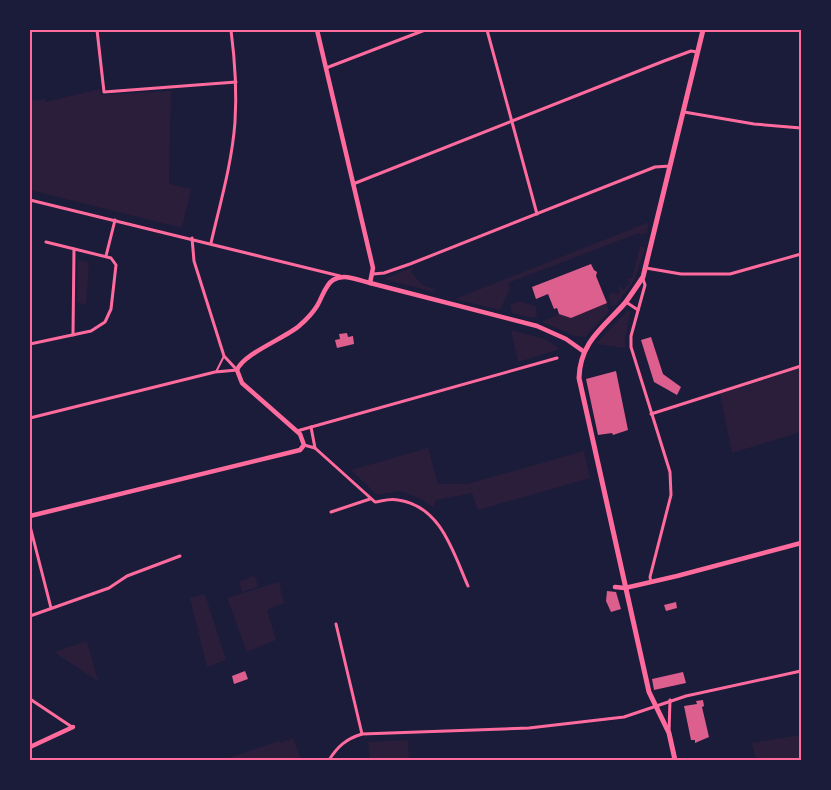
<svg xmlns="http://www.w3.org/2000/svg" width="831" height="790" viewBox="0 0 831 790" font-family="'Varela Round',sans-serif">
<style>
.green{fill:#2a1e3b}
.building{fill:#dd5f8e}
.lines{fill:none;stroke-linecap:round;stroke-linejoin:round}
.service{stroke:#ff6b9d;stroke-width:2}
.minor{stroke:#ff6b9d;stroke-width:3}
.tertiary{stroke:#ff6b9d;stroke-width:4.5}
.secondary{stroke:#ff6b9d;stroke-width:5}
.neatline{fill:none;stroke:#ff6b9d;stroke-width:2}
</style>
<rect width="100%" height="100%" fill="#1b1b3a"/>
<!-- green -->
<g class="green">
<polygon points="100,89 101,95 171,91 169,184 191,189 182,228 30,190 30,101 45,99 46,102"/>
<polygon points="649,222 647,233 641,235 639,233 508,283 510,288 500,310 455,299"/>
<polygon points="637,245 645,248 634,281 616,305 611,306 609,295 614,291 617,295 620,292 618,288 620,286 623,290 630,283 627,279 632,278 640,247"/>
<polygon points="78,260 89,262 86,305 77,302"/>
<polygon points="414,267 411,272 422,285 434,289 433,292 384,279"/>
<polygon points="519,301 536,306 537,316 532,318 512,313 510,305"/>
<polygon points="607,303 609,312 585,337 575,336 542,322 559,314 571,317"/>
<polygon points="628,310 630,313 625,339 625,348 596,344"/>
<polygon points="511,330 545,339 560,349 518,362"/>
<polygon points="801,368 801,432 732,453 720,394"/>
<polygon points="428,448 438,484 467,484 584,451 590,478 478,510 472,493 436,500 434,508 421,499 400,491 377,495 351,470"/>
<polygon points="253,576 256,578 258,587 242,592 239,582"/>
<polygon points="279,582 284,603 267,610 276,640 247,652 227,598"/>
<polygon points="205,594 226,660 207,667 190,598"/>
<polygon points="87,641 98,681 54,652"/>
<polygon points="801,735 801,760 757,760 751,743"/>
<polygon points="293,738 301,760 222,760 279,741 280,743"/>
<polygon points="408,740 409,760 370,760 368,742"/>
</g>
<!-- building -->
<g class="building">
<polygon points="591,264 594,270 597,272 596,276 607,303 571,318 559,314 557,308 554,309 548,294 536,299 532,287"/>
<polygon points="347,333 348,337 353,336 354,344 337,348 335,340 340,339 339,334"/>
<polygon points="651,337 663,374 681,387 677,395 654,382 641,340"/>
<polygon points="616,371 628,430 613,435 612,433 598,435 586,379"/>
<polygon points="607,591 616,592 621,609 611,612 606,601"/>
<polygon points="676,602 677,608 666,611 664,605"/>
<polygon points="245,671 248,679 234,684 232,676"/>
<polygon points="683,672 686,683 654,690 652,679"/>
<polygon points="703,700 704,706 702,707 709,737 695,743 695,740 691,740 684,706 697,704 696,701"/>
</g>
<g class="lines">
<!-- service -->
<polyline class="service" points="216,372 224,356"/>
<!-- minor -->
<g class="minor">
<polyline points="97,30 104,92 236,82"/>
<polyline points="487,30 537,214"/>
<polyline points="326,68 425,30"/>
<polyline points="684,112 754,124 801,128"/>
<polyline points="353,184 664,61 691,51 697,52"/>
<polyline points="30,200 340,276"/>
<polyline points="192,238 194,261 224,356 237,370"/>
<path d="M211 243C220 204 232 163 235 122 237 91 235 61 231 30"/>
<polyline points="106,256 115,220"/>
<polyline points="646,268 681,274 730,274 801,254"/>
<polyline points="373,274 384,273 410,264 655,167 670,166"/>
<polyline points="643,279 645,285 631,336 631,347 670,472 671,495 650,577 651,582"/>
<polyline points="626,302 638,310"/>
<polyline points="73,335 74,249"/>
<polyline points="30,344 91,331 105,322 111,309 116,265 111,258 46,242"/>
<polyline points="651,414 801,366"/>
<polyline points="30,418 215,372 237,370"/>
<polyline points="311,427 315,448"/>
<polyline points="297,431 557,358"/>
<path d="M304 445 315 448 375 502C382 501 390 498 398 500 441 506 453 552 468 586"/>
<polyline points="331,512 370,499"/>
<polyline points="30,526 51,608"/>
<polyline points="30,616 109,588 127,576 180,556"/>
<polyline points="336,624 362,734"/>
<polyline points="30,699 72,727"/>
<polyline points="669,732 670,700"/>
<path d="M329 760C338 746 346 739 362 734L529 728 624 717 686 696 801 671"/>
</g>
<!-- tertiary -->
<g class="tertiary">
<polyline points="317,30 373,268 370,283"/>
<path d="M30 516 300 450 304 445 300 434 242 383 237 370C243 354 285 338 299 326 306 320 312 314 317 306 322 298 325 285 333 280 344 273 358 280 370 283L537 326 566 339 583 351"/>
<polyline points="615,587 625,588 677,576 801,543"/>
<polyline points="30,747 73,727"/>
</g>
<!-- secondary -->
<path class="secondary" d="M675 760 669 733 649 692 579 378C580 342 603 328 625 303 631 295 637 286 643 277L703 30"/>
</g>
<!-- border -->
<rect width="831" height="790" fill="none" stroke="#1b1b3a" stroke-width="62"/>
<rect x="31" y="31" width="769" height="728" class="neatline"/>
</svg>
